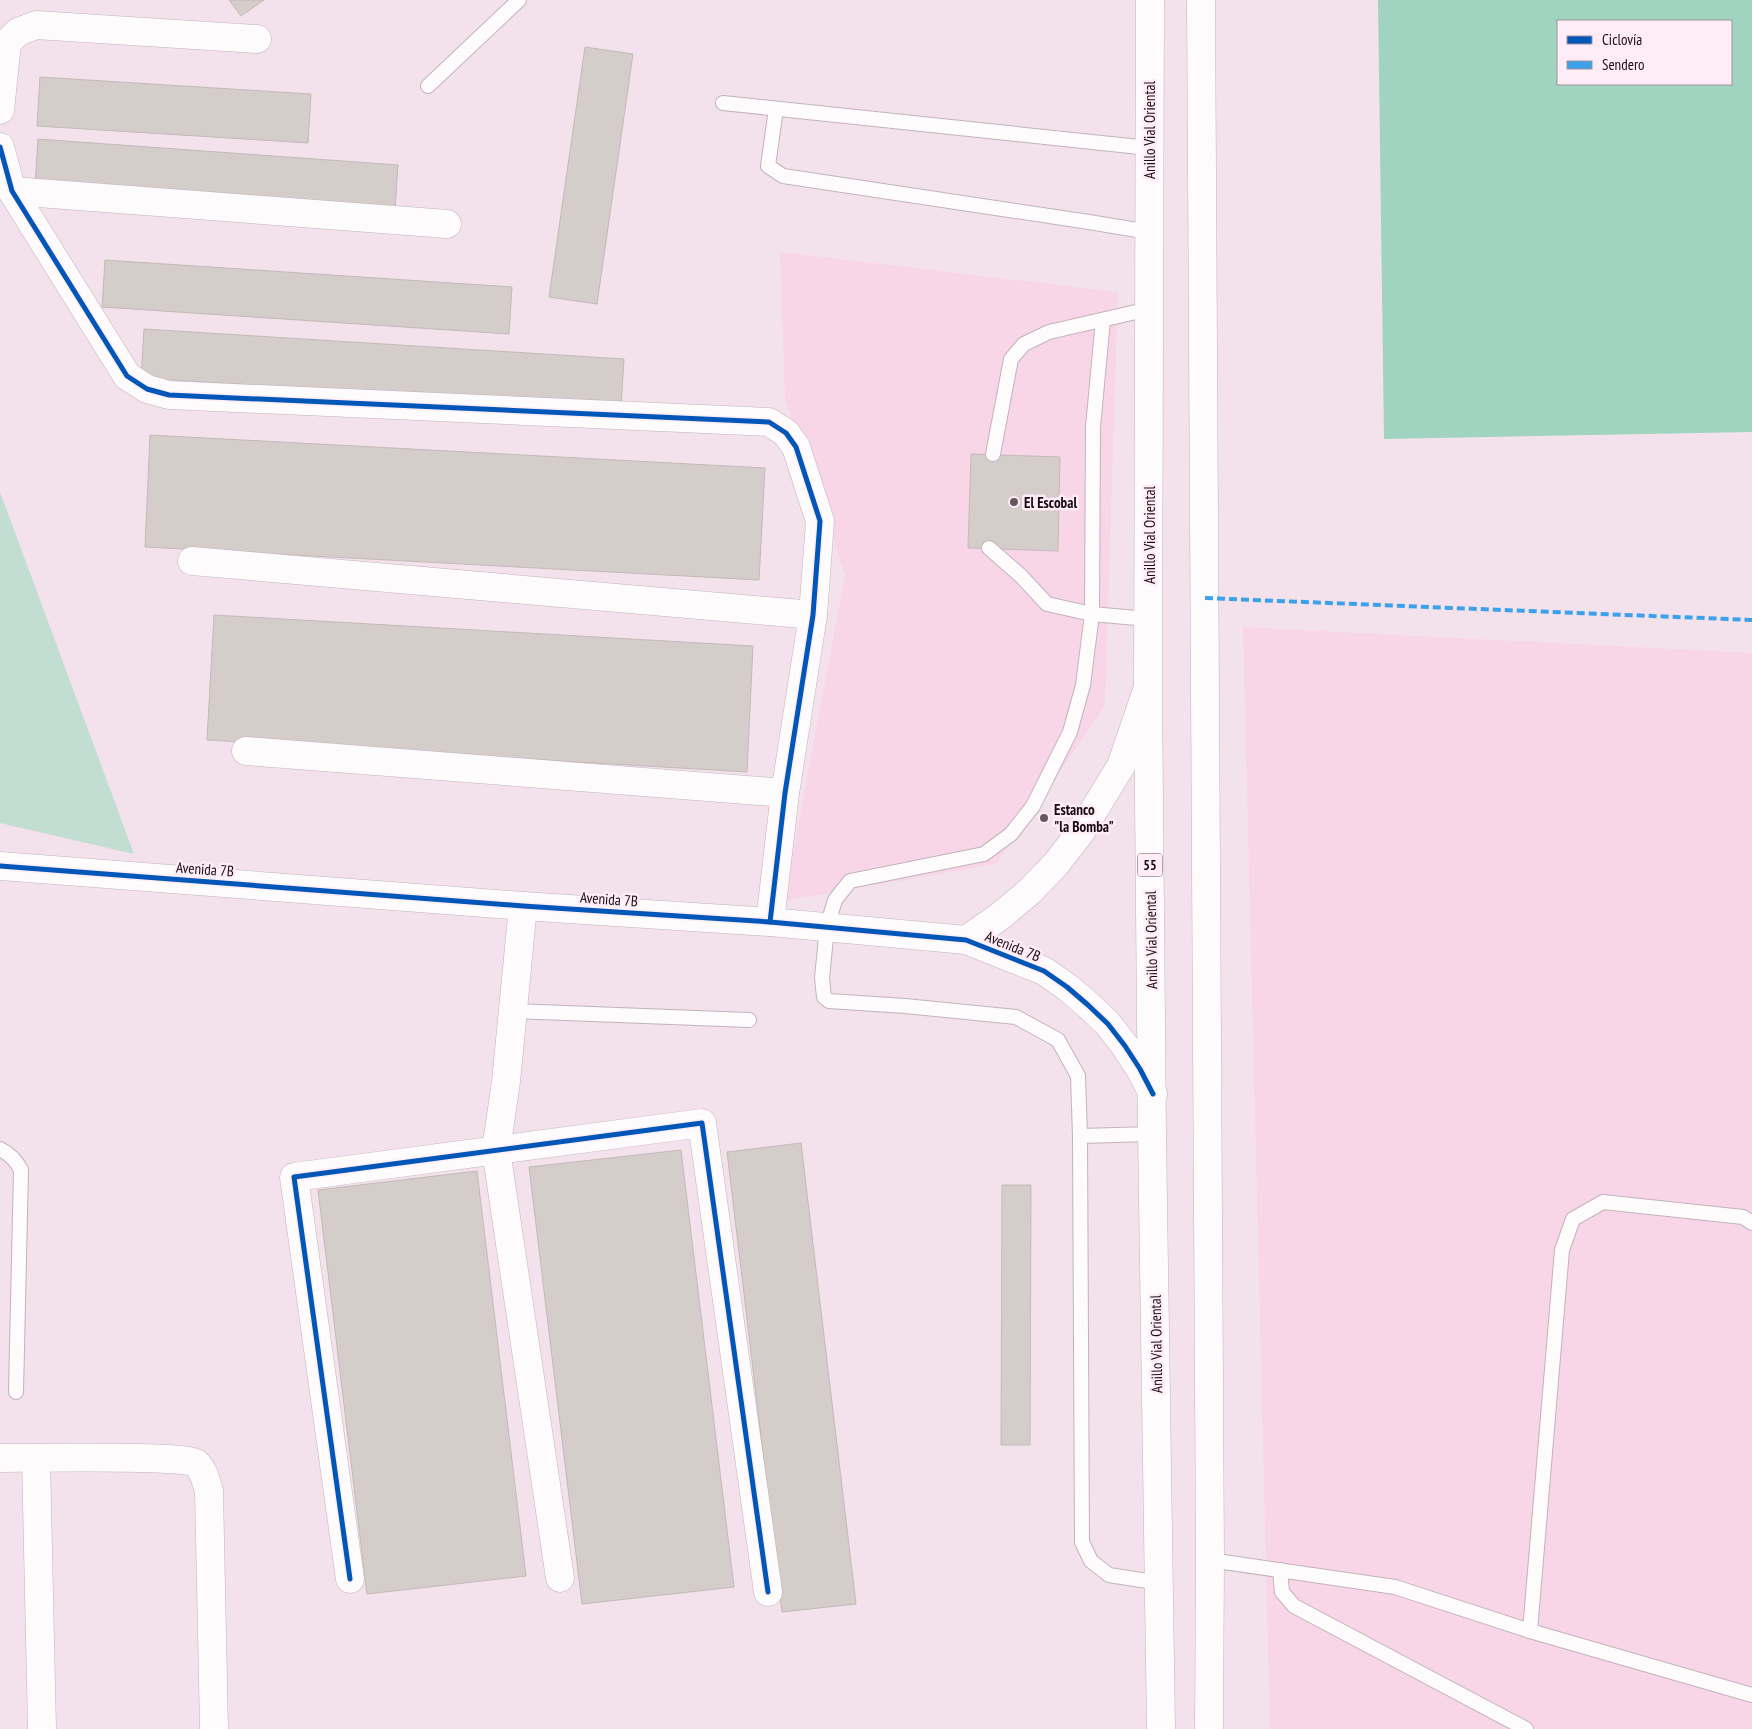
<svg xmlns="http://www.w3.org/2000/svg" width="1752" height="1729" viewBox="0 0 1752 1729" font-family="'PT Sans Narrow',sans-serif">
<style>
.built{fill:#f8d6e8}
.green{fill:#c2ddd1}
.forest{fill:#a0d3c0;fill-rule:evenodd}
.building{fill:#d4cdc9;stroke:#c3bab7}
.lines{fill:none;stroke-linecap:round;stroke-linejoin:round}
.service-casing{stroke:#c2b3bb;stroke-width:16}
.minor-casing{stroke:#c2b3bb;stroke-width:29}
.tertiary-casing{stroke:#c2b3bb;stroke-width:29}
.trunk-casing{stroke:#c2b3bb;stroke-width:29}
.service{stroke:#fdfbfc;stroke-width:14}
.minor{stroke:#fdfbfc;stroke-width:28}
.tertiary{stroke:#fdfbfc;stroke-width:28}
.trunk{stroke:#fdfbfc;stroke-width:28}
.quiet{stroke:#3da1ea;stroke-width:4;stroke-dasharray:8 4;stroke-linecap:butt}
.cycleway-casing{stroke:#feedf6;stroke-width:8}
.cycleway{stroke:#0057b8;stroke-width:5}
.poi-dot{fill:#65575f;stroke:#feedf6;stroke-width:2}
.labels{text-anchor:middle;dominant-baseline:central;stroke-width:5;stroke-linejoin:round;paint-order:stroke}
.shield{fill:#feedf6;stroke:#5e5057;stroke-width:1}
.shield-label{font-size:14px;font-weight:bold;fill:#190c13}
.street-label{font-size:15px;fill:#190c13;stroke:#feedf6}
.poi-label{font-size:15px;font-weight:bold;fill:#190c13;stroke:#feedf6;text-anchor:start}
</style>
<rect width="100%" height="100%" fill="#f3e2eb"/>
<!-- built -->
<g class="built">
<polygon points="780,252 1118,292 1105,706 996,864 784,901 845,575 785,399"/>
<polygon points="1243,627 1752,653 1752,1729 1270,1729"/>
</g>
<!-- green -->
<polygon class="green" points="0,492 134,854 0,823"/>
<!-- forest -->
<path class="forest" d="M1378 0H1752V432L1384 439ZM1558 21H1731V84H1558Z"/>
<!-- building -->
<g class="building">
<polygon points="229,0 264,0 241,16"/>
<polygon points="585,47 633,54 597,304 549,297"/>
<polygon points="40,77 311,94 308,143 37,126"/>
<polygon points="38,139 398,165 395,211 35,185"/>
<polygon points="105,260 512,287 509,334 102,307"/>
<polygon points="144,329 624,359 621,408 141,378"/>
<polygon points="150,435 765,468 759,580 145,547"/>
<polygon points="971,454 1060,457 1058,551 968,548"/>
<polygon points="214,615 753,646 747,772 207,740"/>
<polygon points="801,1143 856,1604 782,1612 727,1152"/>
<polygon points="681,1150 734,1587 582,1604 529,1167"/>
<polygon points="477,1171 526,1576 367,1594 318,1190"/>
<polygon points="1002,1185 1031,1185 1030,1445 1001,1445"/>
</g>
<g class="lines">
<!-- service casing -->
<g class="service-casing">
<g id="service">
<polyline points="428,86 519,0"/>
<polyline points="723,103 1149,148"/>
<polyline points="776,109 768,166 783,176 1089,222 1149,232"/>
<polyline points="1103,320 1093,427 1092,614 1083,685 1070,732 1033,806 1011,834 984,854 850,881 835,900 827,927 822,978 824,997 829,1001 905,1006 1016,1017 1058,1040 1078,1076 1080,1136 1082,1542 1091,1561 1109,1575 1160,1583"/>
<polyline points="993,454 1011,359 1024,344 1049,332 1149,309"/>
<polyline points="989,548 1021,576 1047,604 1092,614 1148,619"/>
<polyline points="513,1011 749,1020"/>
<polyline points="1080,1136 1152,1134"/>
<path d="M0 1149C10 1154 16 1160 21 1170L16 1392"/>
<polyline points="1210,1560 1395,1587 1530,1631 1752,1695"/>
<polyline points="1280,1570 1282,1592 1294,1606 1526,1729"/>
<polyline points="1530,1631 1562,1250 1573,1219 1603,1202 1743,1217 1752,1223"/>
</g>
</g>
<!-- minor casing -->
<g class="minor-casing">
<g id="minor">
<polyline points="0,110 7,43 18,32 36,25 257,39"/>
<polyline points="0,147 12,191 127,376 147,389 169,395 769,422 786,433 796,447 820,521 813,615 785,793 770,922"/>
<polyline points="12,191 447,224"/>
<polyline points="192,561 813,615"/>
<polyline points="246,751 785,793"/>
<polyline points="523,906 506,1082 496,1150 560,1578"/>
<path d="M0 1458C25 1458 186 1455 196 1463 204 1470 206 1482 209 1491L214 1729"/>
<polyline points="36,1458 42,1729"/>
<polyline points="350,1579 294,1177 702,1123 768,1592"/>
</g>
</g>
<!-- tertiary casing -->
<g class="tertiary-casing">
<g id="tertiary">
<polyline points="0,866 523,906 770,922 966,940 1044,971 1067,987 1088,1005 1108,1024 1125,1046 1140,1069 1153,1094"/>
<polyline points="966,940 999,917 1029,892 1056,864 1080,833 1121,766 1147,690"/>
</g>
</g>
<!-- trunk casing -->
<g class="trunk-casing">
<g id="trunk">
<polyline points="1150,0 1148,687 1152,1134 1161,1729"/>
<polyline points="1201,0 1210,1560 1209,1729"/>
</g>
</g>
<!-- service -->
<use href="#service" class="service"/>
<!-- minor -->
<use href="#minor" class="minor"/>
<!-- tertiary -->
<use href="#tertiary" class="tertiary"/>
<!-- trunk -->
<use href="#trunk" class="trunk"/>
<!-- quiet -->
<polyline class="quiet" points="1205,598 1752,620"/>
<!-- cycleway casing -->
<g class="cycleway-casing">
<g id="cycleway">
<polyline points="0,147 12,191 127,376 147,389 169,395 769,422 786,433 796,447 820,521 813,615 785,793 770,922"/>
<polyline points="0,866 523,906 770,922 966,940 1044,971 1067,987 1088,1005 1108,1024 1125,1046 1140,1069 1153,1094"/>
<polyline points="350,1579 294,1177 702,1123 768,1592"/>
</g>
</g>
<!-- cycleway -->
<use href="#cycleway" class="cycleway"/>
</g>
<!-- markers -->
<g class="poi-dot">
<circle cx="1014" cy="502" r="5"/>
<circle cx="1044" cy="818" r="5"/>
</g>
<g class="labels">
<!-- shield labels -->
<rect class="shield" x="1137.5" y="853.5" width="25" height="23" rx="4"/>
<g class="shield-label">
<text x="1150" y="865">55</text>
</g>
<!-- street labels -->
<g class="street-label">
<text transform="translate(1149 130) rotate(-90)">Anillo Vial Oriental</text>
<text transform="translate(1149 535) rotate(-90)">Anillo Vial Oriental</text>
<text transform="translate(205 869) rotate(4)">Avenida 7B</text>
<text transform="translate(609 899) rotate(4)">Avenida 7B</text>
<text transform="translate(1151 940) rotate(-91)">Anillo Vial Oriental</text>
<text transform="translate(1013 946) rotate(22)">Avenida 7B</text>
<text transform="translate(1156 1344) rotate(-91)">Anillo Vial Oriental</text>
</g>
<!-- poi labels -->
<g class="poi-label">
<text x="1024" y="502">El Escobal</text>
<text x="1054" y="809">Estanco<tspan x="1054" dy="17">"la Bomba"</tspan></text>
</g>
</g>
<!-- legend -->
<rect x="1557" y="20" width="175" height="65" fill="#feedf6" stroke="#a2939b"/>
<rect x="1567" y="36" width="25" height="8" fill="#0057b8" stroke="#a2939b"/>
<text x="1602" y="45" font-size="15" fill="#190c13">Ciclovía</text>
<rect x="1567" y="61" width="25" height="8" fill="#3da1ea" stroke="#a2939b"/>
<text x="1602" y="70" font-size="15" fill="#190c13">Sendero</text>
</svg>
